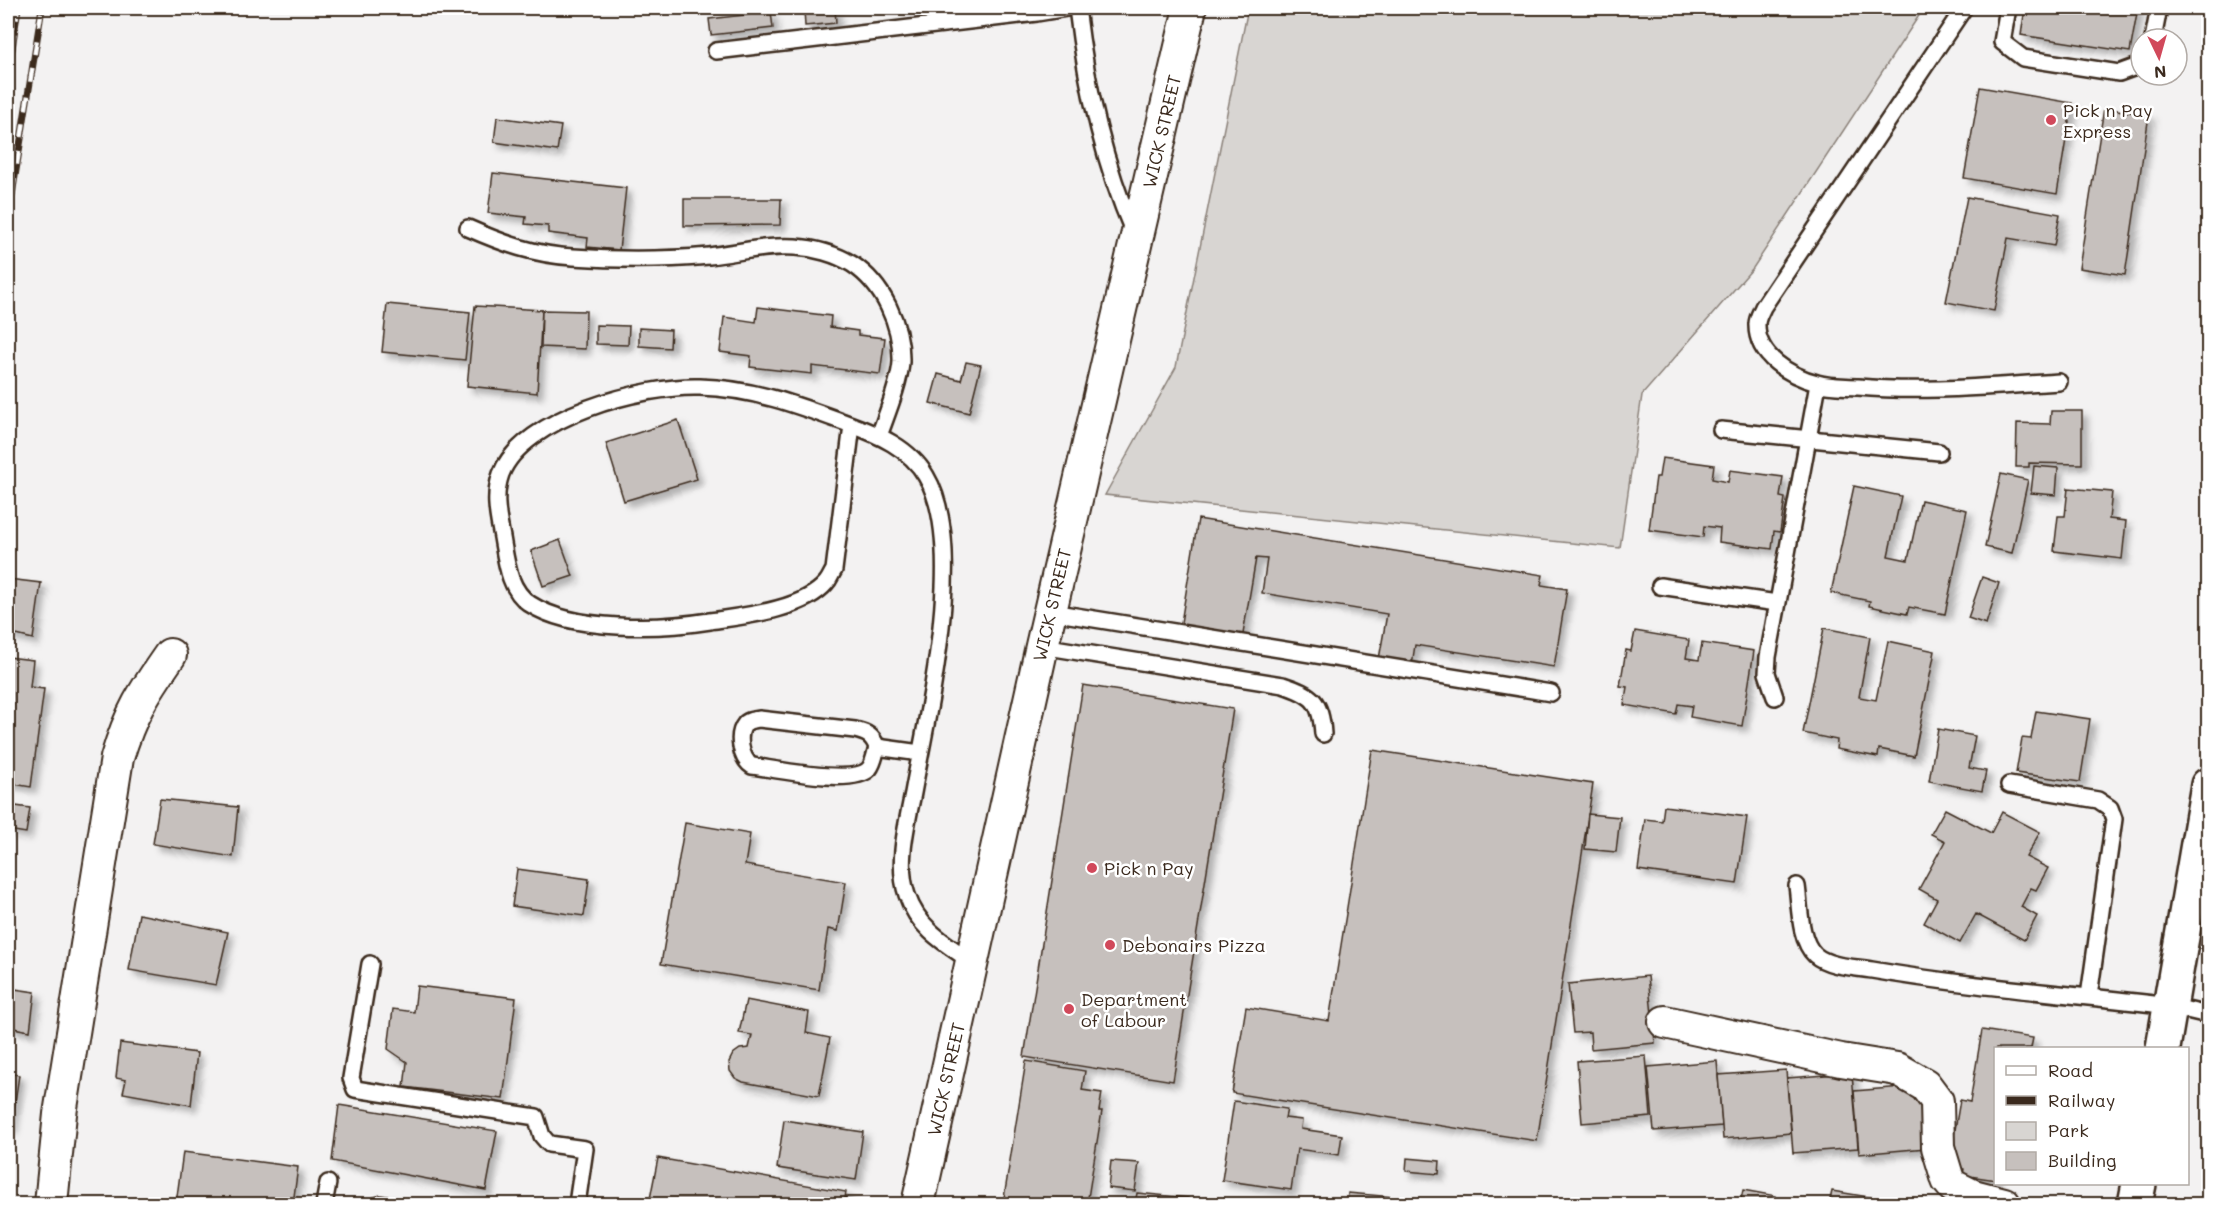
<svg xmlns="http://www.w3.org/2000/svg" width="2216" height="1212" viewBox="0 0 2216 1212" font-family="Mali,sans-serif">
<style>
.green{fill:#d8d5d2;stroke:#8a8078;stroke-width:1.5}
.building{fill:#c6c0bd;stroke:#3b2a1e;stroke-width:1.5;filter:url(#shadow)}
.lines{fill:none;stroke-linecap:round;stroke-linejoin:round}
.service-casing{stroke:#3b2a1e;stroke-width:20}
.minor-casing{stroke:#3b2a1e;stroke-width:36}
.tertiary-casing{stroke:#3b2a1e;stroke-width:38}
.service{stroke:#fff;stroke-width:15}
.minor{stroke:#fff;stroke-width:32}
.tertiary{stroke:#fff;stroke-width:33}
.rail-casing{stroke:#3b2a1e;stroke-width:7}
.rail{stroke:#fff;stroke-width:4.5;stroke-dasharray:14;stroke-linecap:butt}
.poi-dot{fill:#d1495b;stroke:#fff;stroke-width:2}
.labels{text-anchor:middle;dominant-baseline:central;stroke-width:5;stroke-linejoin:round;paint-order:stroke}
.poi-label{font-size:18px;fill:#3b2a1e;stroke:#fff;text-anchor:start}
.street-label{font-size:18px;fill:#3b2a1e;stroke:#fff}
</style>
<defs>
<filter id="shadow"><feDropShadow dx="5.5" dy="5.5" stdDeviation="3" flood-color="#0004"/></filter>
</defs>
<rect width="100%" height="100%" fill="#f3f2f2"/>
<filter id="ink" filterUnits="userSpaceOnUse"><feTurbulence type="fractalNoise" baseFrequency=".0167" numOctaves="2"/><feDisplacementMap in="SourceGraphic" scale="12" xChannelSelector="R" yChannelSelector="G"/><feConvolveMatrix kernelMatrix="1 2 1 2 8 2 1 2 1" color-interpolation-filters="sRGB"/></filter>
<g filter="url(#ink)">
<!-- green -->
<polygon class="green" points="1248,8 1924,8 1753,268 1642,395 1620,548 1105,495 1176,367"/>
<!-- building -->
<g class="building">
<polygon points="835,8 836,23 805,26 804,9"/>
<polygon points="2025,8 2138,8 2130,52 2021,35"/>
<polygon points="771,12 773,28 711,35 709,19"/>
<polygon points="1980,87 2072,103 2057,194 1964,178"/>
<polygon points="2104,108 2149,115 2125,275 2079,268"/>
<polygon points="497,117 561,126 557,151 494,142"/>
<polygon points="493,173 626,188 619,250 587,247 588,238 548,233 548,226 525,224 526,217 488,213"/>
<polygon points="1967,197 2060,214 2054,246 2008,238 1994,311 1946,302"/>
<polygon points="684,199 781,199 780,225 684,226"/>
<polygon points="387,304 470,312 465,360 382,352"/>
<polygon points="475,306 542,310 537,393 467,386"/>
<polygon points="758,307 831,316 830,327 858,331 858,335 885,338 880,374 812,366 812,374 750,367 751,356 720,352 724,317 756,322"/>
<polygon points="542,310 586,311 585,349 541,347"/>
<polygon points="596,325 629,326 628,345 596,344"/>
<polygon points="639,328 671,330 670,348 639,346"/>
<polygon points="966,362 981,365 969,413 930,403 938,374 961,380"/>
<polygon points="2051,411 2082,411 2082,464 2029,463 2029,467 2016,467 2017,423 2050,424"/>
<polygon points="678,420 697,479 624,501 606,443"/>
<polygon points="1662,458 1714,465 1712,479 1728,482 1730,470 1783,477 1780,497 1785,498 1780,532 1774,531 1772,549 1719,542 1720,528 1704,526 1703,537 1649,530 1656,477 1659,477"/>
<polygon points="2034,466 2058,468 2056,495 2031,493"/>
<polygon points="2001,474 2028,480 2012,553 1985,547"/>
<polygon points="1854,486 1901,496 1888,556 1908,560 1921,500 1967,510 1945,614 1909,607 1907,614 1869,606 1870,601 1831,593"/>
<polygon points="2068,488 2112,492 2109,519 2126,521 2122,559 2054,551 2058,516 2065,516"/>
<polygon points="1198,519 1543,575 1541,585 1567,589 1554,667 1415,645 1412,665 1379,659 1387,614 1262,593 1267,559 1256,558 1242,640 1180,629"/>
<polygon points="560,540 573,576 543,586 531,551"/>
<polygon points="1982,577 1999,583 1986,624 1968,618"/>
<polygon points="8,579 41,583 33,639 8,633"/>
<polygon points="1824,628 1870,637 1859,697 1876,700 1888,641 1935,651 1914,756 1879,749 1878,757 1836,749 1837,740 1803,733"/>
<polygon points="1635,631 1689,640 1686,658 1699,660 1702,643 1754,651 1742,726 1690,717 1692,706 1678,704 1676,714 1624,705 1627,687 1620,686 1626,650 1631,651"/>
<polygon points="8,657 33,660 30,687 44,689 31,787 8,783"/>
<polygon points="1083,685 1233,709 1173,1081 1024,1057"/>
<polygon points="2036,711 2090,719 2080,782 2016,773 2022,738 2031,739"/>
<polygon points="1938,729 1975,736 1969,768 1986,771 1982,791 1929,781"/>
<polygon points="1372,750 1593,784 1537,1141 1232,1093 1246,1007 1329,1021"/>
<polygon points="160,799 238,807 233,857 153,844"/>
<polygon points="8,805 30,808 26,833 8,830"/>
<polygon points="1664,806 1747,817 1737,884 1638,870 1645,819 1662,821"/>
<polygon points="1945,809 1991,833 2002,812 2040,832 2026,857 2048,868 2036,890 2031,888 2021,907 2037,916 2024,940 1976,914 1960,943 1924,923 1937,899 1919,889 1945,841 1931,834"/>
<polygon points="1588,814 1620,817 1616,852 1585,849"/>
<polygon points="685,823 750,834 745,865 846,882 838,931 828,929 819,990 661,964"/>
<polygon points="517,869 589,879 584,916 512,906"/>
<polygon points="139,914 228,932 216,985 129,970"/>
<polygon points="1648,976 1655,1043 1591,1049 1590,1032 1573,1033 1568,984"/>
<polygon points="417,986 516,998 503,1099 404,1087 407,1062 388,1049 393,1009 414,1012"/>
<polygon points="8,988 35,992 30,1031 8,1027"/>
<polygon points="746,1000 809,1012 806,1033 830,1038 819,1096 743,1082 735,1078 730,1071 729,1062 733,1054 740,1049 749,1048 752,1035 739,1033"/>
<polygon points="1982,1030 2033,1038 2031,1048 1996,1048 1996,1180 1963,1175 1964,1169 1949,1166 1960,1100 1970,1102"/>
<polygon points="120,1043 197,1053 191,1105 123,1093 126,1080 116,1078"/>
<polygon points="1646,1056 1651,1117 1582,1123 1577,1061"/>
<polygon points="1026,1061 1085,1071 1082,1090 1102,1093 1099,1111 1102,1111 1087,1204 1003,1204"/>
<polygon points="1717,1061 1722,1126 1654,1131 1648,1067"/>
<polygon points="1786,1070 1791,1133 1723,1139 1718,1075"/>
<polygon points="8,1073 19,1075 11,1129 8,1128"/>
<polygon points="1852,1073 1858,1148 1793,1153 1787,1078"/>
<polygon points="1915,1086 1922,1097 1926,1148 1859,1154 1854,1091"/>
<polygon points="1234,1101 1287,1109 1285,1118 1302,1120 1301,1129 1342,1135 1339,1155 1297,1149 1291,1190 1222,1180"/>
<polygon points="339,1105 497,1131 486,1190 332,1161"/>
<polygon points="784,1120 863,1132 856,1180 777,1168"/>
<polygon points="183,1152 298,1167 293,1204 176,1204"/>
<polygon points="658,1158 846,1192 844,1204 649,1204"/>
<polygon points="1407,1158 1440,1161 1439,1174 1406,1171"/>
<polygon points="1111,1161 1139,1163 1135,1191 1108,1188"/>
<polygon points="1743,1190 1776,1196 1774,1204 1740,1204"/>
<polygon points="1832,1191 1911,1204 1829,1204"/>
<polygon points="1137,1193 1188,1198 1187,1204 1135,1204"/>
<polygon points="1348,1193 1404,1198 1403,1204 1347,1204"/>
<polygon points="380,1195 417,1200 416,1204 355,1204"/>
<polygon points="1787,1199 1820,1204 1786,1204"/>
</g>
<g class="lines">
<!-- service casing -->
<g class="service-casing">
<g id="service">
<path d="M1077 8C1086 83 1103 161 1133 231"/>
<path d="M1964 8 1763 307C1761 312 1757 318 1757 324 1756 356 1790 376 1817 383 1830 387 1845 386 1858 387 1925 393 1992 386 2059 382"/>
<polyline points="2008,8 2002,42 2023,58 2119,73 2141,65"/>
<polyline points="2153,39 2159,8"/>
<polyline points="716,51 1037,13 1067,8"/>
<path d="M468 228C502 243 535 255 573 257 617 260 665 260 709 256 737 253 767 245 795 247 814 248 836 254 852 264 883 284 902 325 901 362 900 382 886 416 879 436"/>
<path d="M852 425 834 570C831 574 830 579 826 583 803 610 744 616 710 621 661 629 573 632 530 604 507 589 506 557 501 532 497 512 494 494 501 474 523 417 644 385 700 387 752 388 800 406 849 424 877 434 910 448 926 476 968 546 927 715 913 793 907 824 896 864 907 895 918 928 944 943 971 961"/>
<polyline points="1721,430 1939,452"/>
<polyline points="1660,586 1777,603"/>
<polyline points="1051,612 1551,693"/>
<path d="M1042 646 1283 685C1313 695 1321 701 1323 734"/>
<polyline points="1775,697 1767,673 1768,657 1818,384"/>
<path d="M759 719 855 730C867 733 872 735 877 747 875 754 874 763 869 769 853 786 775 769 752 766 741 759 736 735 745 724 748 720 754 720 759 719Z"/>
<polyline points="877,747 920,753"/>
<polyline points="2009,785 2098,800 2110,808 2114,819 2089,996"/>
<path d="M1797 886C1800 906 1799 940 1815 955 1829 967 1855 967 1872 970 1970 987 2071 994 2170 1006L2208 1015"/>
<polyline points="370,964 351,1078 355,1089 536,1117 542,1136 549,1144 585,1149 577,1204"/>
<polyline points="324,1204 328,1183"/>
</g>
</g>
<!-- minor casing -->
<g class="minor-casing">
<g id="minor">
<polyline points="1665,1022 1841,1060 1897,1069 1925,1085 1937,1101 1938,1147 1948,1180 1953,1186 1973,1196 2004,1204"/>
<path d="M51 1204 60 1114 117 758C130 714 144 692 170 655"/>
<path id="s1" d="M918 1204 1042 646 1190 8"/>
</g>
</g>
<!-- tertiary casing -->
<g class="tertiary-casing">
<g id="tertiary">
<polyline points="2163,1048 2208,785"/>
<polyline points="2135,1204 2139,1184"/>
</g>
</g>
<!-- service -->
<use href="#service" class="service"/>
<!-- minor -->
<use href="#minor" class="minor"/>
<!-- tertiary -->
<use href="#tertiary" class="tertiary"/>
<!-- rail casing -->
<g class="rail-casing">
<g id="rail">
<polyline points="8,75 18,8"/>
<polyline points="8,220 42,8"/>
</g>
</g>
<!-- rail -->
<use href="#rail" class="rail"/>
</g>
</g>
<!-- markers -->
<g class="poi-dot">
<circle cx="2051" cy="120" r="6"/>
<circle cx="1092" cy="868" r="6"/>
<circle cx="1110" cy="945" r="6"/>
<circle cx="1069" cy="1009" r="6"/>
</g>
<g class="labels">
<!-- poi labels -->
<g class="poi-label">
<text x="2063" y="110">Pick n Pay<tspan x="2063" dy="21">Express</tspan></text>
<text x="1104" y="868">Pick n Pay</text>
<text x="1122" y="945">Debonairs Pizza</text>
<text x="1081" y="999">Department<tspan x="1081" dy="21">of Labour</tspan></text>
</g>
<!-- street labels -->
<g class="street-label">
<text stroke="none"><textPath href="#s1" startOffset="1100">WICK STREET</textPath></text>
<text stroke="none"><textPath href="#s1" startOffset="614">WICK STREET</textPath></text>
<text stroke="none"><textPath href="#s1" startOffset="128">WICK STREET</textPath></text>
</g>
</g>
<!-- margin -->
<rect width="2216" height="1212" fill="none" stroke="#fff" stroke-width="30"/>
<rect x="15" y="15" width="2186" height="1182" fill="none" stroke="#3b2a1e" stroke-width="2" filter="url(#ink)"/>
<!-- legend -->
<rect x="1994" y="1047" width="195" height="138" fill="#ffffff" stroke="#b1aaa5" stroke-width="1.5"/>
<rect x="2006" y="1066" width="30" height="9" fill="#ffffff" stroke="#b1aaa5" stroke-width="1.5"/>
<text x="2048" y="1077" font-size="18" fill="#3b2a1e">Road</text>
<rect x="2006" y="1096" width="30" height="9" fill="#3b2a1e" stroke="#b1aaa5" stroke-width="1.5"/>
<text x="2048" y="1107" font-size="18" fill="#3b2a1e">Railway</text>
<rect x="2006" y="1122" width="30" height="18" fill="#d8d5d2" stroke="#b1aaa5" stroke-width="1.5"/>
<text x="2048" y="1137" font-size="18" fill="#3b2a1e">Park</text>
<rect x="2006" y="1152" width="30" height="18" fill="#c6c0bd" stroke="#b1aaa5" stroke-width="1.5"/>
<text x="2048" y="1167" font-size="18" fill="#3b2a1e">Building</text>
<!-- north arrow -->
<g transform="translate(2159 57) rotate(175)"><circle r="28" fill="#ffffff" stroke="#b1aaa5" stroke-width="1.5"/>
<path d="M0-4.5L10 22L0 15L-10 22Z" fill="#d1495b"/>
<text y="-9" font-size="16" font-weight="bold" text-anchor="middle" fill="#3b2a1e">N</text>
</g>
</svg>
